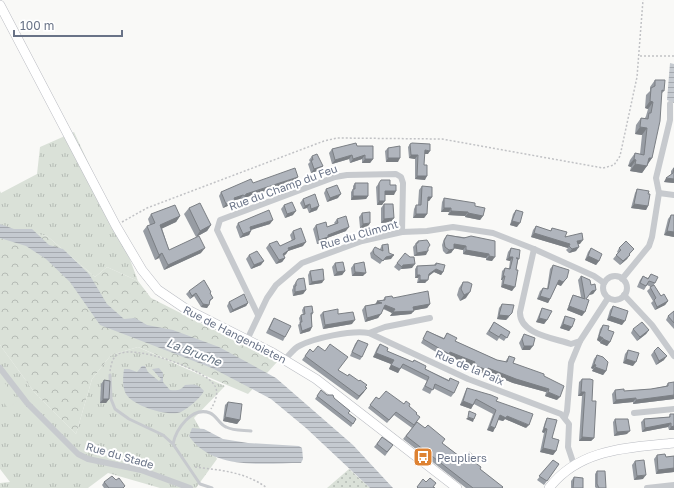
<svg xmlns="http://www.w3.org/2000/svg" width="674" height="488" viewBox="0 0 674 488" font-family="'Golos Text',sans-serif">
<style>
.grass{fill:url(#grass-tufts)}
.forest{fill:url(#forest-crowns)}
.park{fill:url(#park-dots)}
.pitch{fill:#dae1d8}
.water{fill:url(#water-rules)}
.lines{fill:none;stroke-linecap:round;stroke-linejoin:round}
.secondary-casing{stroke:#babcc2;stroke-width:10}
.path{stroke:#c1c2c5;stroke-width:1.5;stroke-dasharray:2 2;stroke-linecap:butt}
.lane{stroke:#c7cace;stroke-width:3}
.street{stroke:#c7cace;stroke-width:6}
.secondary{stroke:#fff;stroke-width:9}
.wall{fill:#979ca3}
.shaded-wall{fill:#7b7f84}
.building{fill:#b0b5bd;stroke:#7b7f84}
.labels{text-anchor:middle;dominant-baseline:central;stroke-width:4;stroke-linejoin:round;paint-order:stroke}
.street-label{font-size:11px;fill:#697387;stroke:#fff}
.poi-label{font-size:11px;fill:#697387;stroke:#fff;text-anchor:start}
.water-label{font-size:12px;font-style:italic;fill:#657382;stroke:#fff}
</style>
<defs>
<pattern id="grass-tufts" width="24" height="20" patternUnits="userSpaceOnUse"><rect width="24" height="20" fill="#dae1d8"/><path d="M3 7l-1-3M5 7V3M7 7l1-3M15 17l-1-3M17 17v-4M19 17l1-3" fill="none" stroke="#b5bbb5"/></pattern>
<pattern id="forest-crowns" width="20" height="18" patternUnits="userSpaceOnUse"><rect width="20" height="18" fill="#dae1d8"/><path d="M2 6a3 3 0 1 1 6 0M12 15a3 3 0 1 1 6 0" fill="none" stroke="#b5bbb5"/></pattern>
<pattern id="park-dots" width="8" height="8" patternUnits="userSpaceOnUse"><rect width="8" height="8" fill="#dae1d8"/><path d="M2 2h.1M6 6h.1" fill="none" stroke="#b5bbb5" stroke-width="1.8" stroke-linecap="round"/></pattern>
<pattern id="water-rules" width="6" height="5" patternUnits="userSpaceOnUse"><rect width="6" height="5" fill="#c5cad0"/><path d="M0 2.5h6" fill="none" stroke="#a4a8ae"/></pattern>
</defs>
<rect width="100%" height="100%" fill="#f9f9f7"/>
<!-- grass -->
<g class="grass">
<polygon points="74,132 116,222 138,281 107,267 95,277 47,236 0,227 0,191 1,193 37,174 40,147"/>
<polygon points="0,345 35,393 76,434 92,379 111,355 138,347 225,386 194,418 217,459 196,488 160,488 108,473 88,488 0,488 0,483 10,482 0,469"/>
</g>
<!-- forest -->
<polygon class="forest" points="0,227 47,236 95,277 107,267 138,281 151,298 277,362 248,394 138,347 111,355 92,379 76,434 35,393 0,345"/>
<!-- park -->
<polygon class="park" points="349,469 370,488 327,488"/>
<!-- pitch -->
<polygon class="pitch" points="3,381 18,401 8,408 0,398 0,384"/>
<!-- water -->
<g class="water">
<polygon points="670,63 674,64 674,103 667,100"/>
<polygon points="0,224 14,229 32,229 49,245 63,249 89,274 107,304 124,319 135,318 147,325 173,330 219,347 276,378 353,445 393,488 370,488 306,428 271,399 212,368 100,325 70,282 46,259 26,246 0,238"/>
<path d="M142 366H145L148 372 159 381 161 379 152 369 159 368 163 373V382L170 390C177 391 181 390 185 385 194 384 198 384 204 391 200 399 188 408 181 412 168 417 133 406 126 394 122 387 123 377 124 369H129L137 372Z"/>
<path d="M192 428 204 429 223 439 248 443 299 446 302 448 303 459 301 463C264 463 213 471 189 436Z"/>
</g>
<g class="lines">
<!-- secondary casing -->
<g class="secondary-casing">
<g id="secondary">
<polyline points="0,5 116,226 142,270 158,290 186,309 273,353 316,379 457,488"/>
<path d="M549 488C580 448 628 448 674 443"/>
</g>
</g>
<!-- path -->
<g class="path">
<polyline points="640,56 674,56"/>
<polyline points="122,222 147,208 324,141 337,138 442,139 603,168 614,165 620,156 637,77 643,0"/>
<path d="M110 371C111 366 112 358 117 355 132 343 207 370 215 386 219 393 215 402 211 409"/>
<path d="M195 467C220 470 246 472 267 488"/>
</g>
<!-- lane -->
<g class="lane">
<polyline points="110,375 111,399 115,409 129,419 163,435 173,444 200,484 212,488"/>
<path d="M173 444C176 429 192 406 210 413 217 416 219 424 226 427 234 431 244 430 251 431"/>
</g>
<!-- street -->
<g class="street">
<polyline points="659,193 674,195"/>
<path d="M534 249 520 312C519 334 554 338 571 344L580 341 608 298"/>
<circle cx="615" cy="288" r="12"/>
<polyline points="622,279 649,246 652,237 659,193 656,178 670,120 670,104"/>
<polyline points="624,295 652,325 674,356"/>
<polyline points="258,315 217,230 220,220 335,177 347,175 396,174 401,177 403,183 402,232"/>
<polyline points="369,333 385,327 430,318"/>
<polyline points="247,340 267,298 276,285 302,263 362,241 402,232 427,231 453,227 493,233 534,249 594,276 604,283"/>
<path d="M285 359C290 355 293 349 299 346 314 338 351 330 369 333L468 379 561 414 569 424 568 447 574 465"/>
<polyline points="0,368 27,403 78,454 88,459 141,470 190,488"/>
<polyline points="634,413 674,409"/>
<polyline points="565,417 567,411 571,363 580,341"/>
<polyline points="647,488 674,485"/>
</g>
<!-- secondary -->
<use href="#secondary" class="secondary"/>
</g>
<!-- wall -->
<g class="wall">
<polygon points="655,80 664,91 661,94 652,158 642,173 630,171 631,167 628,166 630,160 635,153 640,154 642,135 635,134 636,125 641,118 645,118 646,116 648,109 645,108 646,95 650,91 650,87"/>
<polygon points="410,144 428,154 424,154 424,165 425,180 415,179 415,159 409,158 408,147"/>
<polygon points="357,146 373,159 370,163 362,163 362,159 350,163 349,159 332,164 329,153 332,149"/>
<polygon points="388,148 398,162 386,162 385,151"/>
<polygon points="312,156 323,166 320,170 311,173 308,164 310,162 309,160"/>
<polygon points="674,167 674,183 664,182 671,175 671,171"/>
<polygon points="295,181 244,198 242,200 240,199 235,200 232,204 223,208 219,196 221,192 253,183"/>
<polygon points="355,183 368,196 366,199 351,200 351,192 353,189 353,186"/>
<polygon points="379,183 390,185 394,195 385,195 382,205 377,205 376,187"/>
<polygon points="422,186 432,197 429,201 427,201 427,214 424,218 413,218 414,209 416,205 418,205 419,190"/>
<polygon points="326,189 338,198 327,202 324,193"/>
<polygon points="637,189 648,194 648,206 646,210 631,208 635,193"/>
<polygon points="444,198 475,206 483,216 480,220 465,217 465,216 448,215 449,212 441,212 442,202"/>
<polygon points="303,199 317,210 309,213 307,208 303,209 300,203"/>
<polygon points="384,204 394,218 391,222 381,223 381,208"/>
<polygon points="284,205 293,215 285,218 281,209"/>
<polygon points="189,208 211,225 207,231 196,237 184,214"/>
<polygon points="516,210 517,227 510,225 513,214"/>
<polygon points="362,213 368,227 360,228 359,217"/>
<polygon points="151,214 180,216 176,222 162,228 169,250 201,253 164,270 159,258 155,260 143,231 147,226 150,225 148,219"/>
<polygon points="671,215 674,237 664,235 668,219"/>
<polygon points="337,219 346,231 327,238 326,241 317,244 313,229 316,225 327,227 335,224 334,223"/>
<polygon points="238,223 270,224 251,230 249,235 240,238 236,227"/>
<polygon points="536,226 550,231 552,228 565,237 580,244 578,244 576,251 569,253 566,250 568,248 531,237 533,230"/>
<polygon points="293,231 303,246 288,251 286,254 284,256 285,258 282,262 276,264 266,248 269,244 280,246 292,241 290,235"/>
<polygon points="447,235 495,241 492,261 486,260 486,258 463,254 463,250 454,248 451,253 446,254 443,251 442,245 444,239"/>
<polygon points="418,241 426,255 414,256 413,247"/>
<polygon points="382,245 389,253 391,259 383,260 380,264 371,258 370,253 373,250 380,249"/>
<polygon points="511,248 519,259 518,260 512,291 501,287 502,280 501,280 502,271 505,268 509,268 510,261 506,260 508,252"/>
<polygon points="591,248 599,261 596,265 585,260 588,252"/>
<polygon points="619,248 634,249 629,255 627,259 620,265 613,259 618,253 617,252"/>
<polygon points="249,255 261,265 251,269 246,259"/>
<polygon points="335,263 345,271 342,275 334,276 332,267"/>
<polygon points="397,263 412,268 401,269 399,271 394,267"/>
<polygon points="436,263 443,272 441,275 434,272 429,276 425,283 417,283 418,278 415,278 415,269 417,266 434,265"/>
<polygon points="354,264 363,276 352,276 351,268"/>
<polygon points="553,265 561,286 557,284 550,299 548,303 537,299 540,291 543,288 547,289 550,269"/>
<polygon points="310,271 322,283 309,285 308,275"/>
<polygon points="651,274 655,283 653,286 661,296 668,301 665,305 655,310 651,303 653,301 647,291 651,287 647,285 644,290 637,287 640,280 643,276 648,278"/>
<polygon points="581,276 591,285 596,290 593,294 589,295 586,299 582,316 567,310 571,299 573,295 581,297 578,280"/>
<polygon points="296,282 306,290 303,294 293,296 292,290 293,288 293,286"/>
<polygon points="463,282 466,298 460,301 457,295 459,288"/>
<polygon points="189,291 211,292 210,294 213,298 209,302 207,308 201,307 194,296 190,299 186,294"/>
<polygon points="385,297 393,298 430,304 427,308 414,310 411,314 390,316 392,313 383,309 378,318 365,322 362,310 365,306 375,304 383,300"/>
<polygon points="229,302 248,303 246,306 230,313 227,306"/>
<polygon points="502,304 509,317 506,320 497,319 499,308"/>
<polygon points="613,306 622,325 607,320 610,310"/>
<polygon points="304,307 313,313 312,315 312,327 310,331 300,334 298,325 300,323 299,318 301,315 303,315 302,310"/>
<polygon points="542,308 547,320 544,324 536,322 540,312"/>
<polygon points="674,311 674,329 666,320 668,316"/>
<polygon points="323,312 338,314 352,324 323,329 320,315"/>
<polygon points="565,316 572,327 569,331 560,328 563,320"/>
<polygon points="274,318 285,337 283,341 266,333 272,321"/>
<polygon points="494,322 510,332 504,341 499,338 497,341 486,334"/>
<polygon points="603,325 608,330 610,342 607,346 600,343 600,342 597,340 600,329"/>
<polygon points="633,329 649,330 646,334 637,341 631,333"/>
<polygon points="427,331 444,338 447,333 455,341 497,360 505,362 509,356 513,363 544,376 557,400 545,396 546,392 513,383 486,372 484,374 472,369 473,366 448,356 446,358 421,343"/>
<polygon points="524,334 530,350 522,350 519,343"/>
<polygon points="358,340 362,357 360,360 350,356 355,344"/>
<polygon points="380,344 387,351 412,362 414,360 425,369 449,380 450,378 454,393 451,397 433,388 430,394 422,390 427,381 401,368 398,373 389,369 391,364 373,357 377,348"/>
<polygon points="310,349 338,370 365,387 364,392 357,400 302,360"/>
<polygon points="628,350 633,366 623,363 625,354"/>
<polygon points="654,351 664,360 656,365 651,355"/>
<polygon points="597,355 606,371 603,375 592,371 593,369 591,368 594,359"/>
<polygon points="582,379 592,401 594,438 591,441 579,441 582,396 578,396 579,382"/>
<polygon points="104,380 109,399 106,403 100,403 101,384"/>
<polygon points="668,383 674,399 633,404 633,402 613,404 612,394 615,390 624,391 651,389 666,386"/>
<polygon points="467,388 496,401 526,428 505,419 503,421 498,420 493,432 487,430 493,414 474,404 471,409 460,405 465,392"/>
<polygon points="321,390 327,395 334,398 348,413 356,419 351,427 315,399"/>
<polygon points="376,397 379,399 404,404 409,406 416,414 417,422 442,443 463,459 470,459 480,469 502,488 466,488 403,439 412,428 394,415 387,423 368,408"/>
<polygon points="228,402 240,420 237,424 223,421 225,405"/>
<polygon points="670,414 674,414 674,430 669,430 668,427 642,432 641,422 644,419 669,417"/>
<polygon points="547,418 556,451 553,455 540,452 544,433 542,432 545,422"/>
<polygon points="615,419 627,434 614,436 613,422"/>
<polygon points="382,437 393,445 385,456 374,447"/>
<polygon points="657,455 666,457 674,456 674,472 656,474 654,459"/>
<polygon points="553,460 559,464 544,485 537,480"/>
<polygon points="635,461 643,479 634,480 632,465"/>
<polygon points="597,471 606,488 596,488 595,487 595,474"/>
<polygon points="574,477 583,488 571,488 571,481"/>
<polygon points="116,480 124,488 104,488 102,485 104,482"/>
</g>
<!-- shaded-wall -->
<g class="shaded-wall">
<polygon points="650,101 653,102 648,109 645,108"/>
<polygon points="640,127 647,128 642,135 635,134"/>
<polygon points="425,150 430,151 428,154 422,154"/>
<polygon points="352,155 349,159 332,164 335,160"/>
<polygon points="365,155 362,159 350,163 353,159"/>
<polygon points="411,155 418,155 415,159 409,158"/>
<polygon points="388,158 400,158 398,162 386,162"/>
<polygon points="649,158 652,158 647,165"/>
<polygon points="365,159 373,159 370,163 362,163"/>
<polygon points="634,159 636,160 631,167 628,166"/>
<polygon points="635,164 647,166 642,173 630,171"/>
<polygon points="323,166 320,170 311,173 314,169"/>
<polygon points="417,176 427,176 425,180 415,179"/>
<polygon points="298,177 295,181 244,198 246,194"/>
<polygon points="666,178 674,179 674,183 664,182"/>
<polygon points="385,191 396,191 394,195 382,195"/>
<polygon points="341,194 338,198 327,202 330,198"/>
<polygon points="243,195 240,199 235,200 232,204 223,208 226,204 234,198"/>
<polygon points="353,196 368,196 366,199 351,200"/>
<polygon points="428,197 432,197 429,201 425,201"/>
<polygon points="379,201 385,201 382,205 377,205"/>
<polygon points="310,204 307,208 303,209 305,206"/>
<polygon points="634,204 648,206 646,210 631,208"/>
<polygon points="319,206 317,210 309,213 311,209"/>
<polygon points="444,208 451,208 449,212 441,212"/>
<polygon points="296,211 293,215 285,218 287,214"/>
<polygon points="451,211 468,212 465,216 448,215"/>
<polygon points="468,213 483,216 480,220 465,217"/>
<polygon points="416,214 427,214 424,218 413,218"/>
<polygon points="180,216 176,222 157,231 160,225"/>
<polygon points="394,218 391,222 381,223 384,219"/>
<polygon points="273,220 270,224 247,231 250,227"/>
<polygon points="512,221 520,223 517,227 510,225"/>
<polygon points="370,223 368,227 360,228 363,224"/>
<polygon points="211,225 207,231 196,237 200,231"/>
<polygon points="349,227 346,231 327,238 326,241 317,244 319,240 328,235"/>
<polygon points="251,231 249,235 240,238 243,234"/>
<polygon points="667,231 674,232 674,237 664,235"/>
<polygon points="534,233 570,244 568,248 531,237"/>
<polygon points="583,240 580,244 575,245 577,241"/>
<polygon points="306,242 303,246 288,251 286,254 280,258 288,248"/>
<polygon points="454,244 466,246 463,250 452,248"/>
<polygon points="579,247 576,251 569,253 572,249"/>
<polygon points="205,248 201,253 164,270 168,265"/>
<polygon points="454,249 451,253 446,254 449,250"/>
<polygon points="466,250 489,254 486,258 463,254"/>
<polygon points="428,251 426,255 414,256 417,253"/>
<polygon points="162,253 159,258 155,260 159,255"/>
<polygon points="394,255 391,259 383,260 386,257"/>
<polygon points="630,255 627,259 620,265 623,261"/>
<polygon points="489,256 495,257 492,261 486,260"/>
<polygon points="588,256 599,261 596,265 585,260"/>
<polygon points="509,257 513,257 510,261 506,260"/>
<polygon points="285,258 282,262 276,264 279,260"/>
<polygon points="264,261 261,265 251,269 254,265"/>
<polygon points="415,264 412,268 401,269 403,265"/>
<polygon points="436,269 443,272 441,275 434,272 427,277 429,274"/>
<polygon points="345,271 342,275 334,276 337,272"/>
<polygon points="355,272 366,273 363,276 352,276"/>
<polygon points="417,275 420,275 418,278 415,278"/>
<polygon points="503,276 505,276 502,280 501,280"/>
<polygon points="567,278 561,286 556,284 559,280"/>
<polygon points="324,280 322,283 309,285 312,282"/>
<polygon points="420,280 428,280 425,283 417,283"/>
<polygon points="503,284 515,287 512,291 501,287"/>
<polygon points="306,290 303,294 293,296 295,292"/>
<polygon points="596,290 593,294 589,295 592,291"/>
<polygon points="470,292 466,298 460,301 464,295"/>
<polygon points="196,293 194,296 190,299 192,296"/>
<polygon points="540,296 550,299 548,303 537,299"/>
<polygon points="377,301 382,303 375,305"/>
<polygon points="668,301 665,305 655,310 657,307"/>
<polygon points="248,303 246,306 230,313 233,310"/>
<polygon points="203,304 209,305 207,308 201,307"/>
<polygon points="430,304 427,308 411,311 414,311 411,314 390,316 393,312 413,307"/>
<polygon points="385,305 395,309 392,313 383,308"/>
<polygon points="569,306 585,312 582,316 567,310"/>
<polygon points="512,313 506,320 497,319 499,315"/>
<polygon points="381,314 378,318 365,322 367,318"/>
<polygon points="610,316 625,321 622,325 607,320"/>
<polygon points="539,318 547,320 544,324 536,322"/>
<polygon points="355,320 352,324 323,329 325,325"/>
<polygon points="563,324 572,327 569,331 560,328"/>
<polygon points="312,327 310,331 300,334 302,331"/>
<polygon points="649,330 646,334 637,341 640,337"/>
<polygon points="599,336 603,338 600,342 597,340"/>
<polygon points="603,339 610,342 607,346 600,343"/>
<polygon points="524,346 533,346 530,350 522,350"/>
<polygon points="450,352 475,362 473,366 448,356"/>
<polygon points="376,353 394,360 391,364 373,357"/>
<polygon points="667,356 664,360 656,365 659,361"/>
<polygon points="626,359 636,362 633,366 623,363"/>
<polygon points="594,364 596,365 593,369 591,368"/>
<polygon points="391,365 400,369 398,373 389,369"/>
<polygon points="474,365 488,368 549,389 546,392 513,383 486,372 484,374 472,369"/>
<polygon points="595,367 606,371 603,375 592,371"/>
<polygon points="367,388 364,392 357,400 359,396"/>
<polygon points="548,392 560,397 557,400 545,396"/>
<polygon points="581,392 585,392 582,396 578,396"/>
<polygon points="674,395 674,399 633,404 636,400"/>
<polygon points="636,398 633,402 613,404 616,400"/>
<polygon points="103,399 109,399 106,403 100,403"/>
<polygon points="463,401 473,405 471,409 460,405"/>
<polygon points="500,415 507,416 529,425 526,428 505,419 503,421 497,419"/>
<polygon points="225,417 240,420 237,424 223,421"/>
<polygon points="468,417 474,419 473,422 466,419"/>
<polygon points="671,423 668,427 642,432 645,428"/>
<polygon points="490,426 495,428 493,432 487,430"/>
<polygon points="674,426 674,430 669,430 671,427"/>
<polygon points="544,428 547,429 544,433 542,432"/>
<polygon points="630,431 627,434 614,436 617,432"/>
<polygon points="582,437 594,438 591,441 579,441"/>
<polygon points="543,448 556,451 553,455 540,452"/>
<polygon points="674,468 674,472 656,474 658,470"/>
<polygon points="646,475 643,479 634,480 637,476"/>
</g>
<!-- building -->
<g class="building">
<polygon points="655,80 665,80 664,91 662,90 660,121 652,158 649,158 647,166 635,164 636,160 634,159 635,153 644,155 647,128 640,127 641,118 648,119 649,113 651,113 653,102 650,101 651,88 655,86"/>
<polygon points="356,143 357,146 373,146 373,159 365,159 365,155 353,159 352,155 335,160 332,149"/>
<polygon points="412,143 430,144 430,151 425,150 424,165 427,165 427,176 417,176 418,155 411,155 410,144"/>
<polygon points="400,146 400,158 388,158 388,148"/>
<polygon points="317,154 323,166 314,169 311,160 313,160 312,156"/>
<polygon points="295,168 298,177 246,194 245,196 243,195 234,198 235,200 226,204 221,192 251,179 253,183"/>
<polygon points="674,168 674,179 666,178 673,173"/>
<polygon points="381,180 390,180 390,185 396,185 396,191 385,191 385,201 379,201 379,183"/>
<polygon points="355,183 368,183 368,196 353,196 353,189 355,189"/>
<polygon points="337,185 341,194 330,198 326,189"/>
<polygon points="422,186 432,187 432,197 428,197 427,214 416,214 416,205 421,205"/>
<polygon points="637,189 649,191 648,194 650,194 648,206 634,204"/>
<polygon points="315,194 319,206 311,209 310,204 305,206 303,199"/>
<polygon points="444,198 475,203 475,206 485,208 483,216 468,213 468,212 451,211 451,208 444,208"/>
<polygon points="292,202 296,211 287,214 284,205"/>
<polygon points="200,203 211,225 200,231 189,208"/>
<polygon points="384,204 393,204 394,218 384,219"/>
<polygon points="175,205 180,216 160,225 169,250 199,236 205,248 168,265 162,253 159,255 147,226 155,223 151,214"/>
<polygon points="269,210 273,220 250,227 251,231 243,234 238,223"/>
<polygon points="516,210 523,212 520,223 512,221"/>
<polygon points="370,212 370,223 363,224 362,213"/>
<polygon points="671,215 674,215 674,232 667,231"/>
<polygon points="346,216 349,227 328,235 328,237 319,240 316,225 326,222 327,227 338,223 337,219"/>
<polygon points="536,226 551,231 552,228 567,232 565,237 582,233 583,240 577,241 579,247 572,249 569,246 570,244 534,233"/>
<polygon points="301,228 306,242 288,248 289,250 283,254 285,258 279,260 269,244 277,241 280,246 295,239 293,231"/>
<polygon points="447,235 464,238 471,236 495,241 495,257 489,256 489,254 466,250 466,246 454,244 454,249 449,250 445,247 444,241"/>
<polygon points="427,240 430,245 428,248 428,251 417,253 416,243 418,243 418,241"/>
<polygon points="626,241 634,249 629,254 630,255 623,261 616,255 621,250 619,248"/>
<polygon points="388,244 389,253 394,255 386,257 383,261 374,254 373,250 375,247 383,251 382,245"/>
<polygon points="511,248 520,250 519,259 516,258 518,258 516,270 518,270 515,287 503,284 505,276 503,276 505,268 510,269 513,257 509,257"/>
<polygon points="591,248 602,254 599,261 588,256"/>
<polygon points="257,251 264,261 254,265 249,255"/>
<polygon points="405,253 410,257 414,257 415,264 403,265 402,267 397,263"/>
<polygon points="343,262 345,271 337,272 335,263"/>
<polygon points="364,262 366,273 355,272 354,264"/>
<polygon points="436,263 445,265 443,272 436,269 429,274 428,280 420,280 420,275 417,275 417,266 436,265"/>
<polygon points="553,265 569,270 567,278 563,282 559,280 550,299 540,296 543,288 548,289"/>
<polygon points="323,269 324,280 312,282 310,271"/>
<polygon points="651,274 658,277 655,283 649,281 646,286 640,283 643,276 648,279"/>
<polygon points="581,276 590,280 591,285 595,284 596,290 592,291 586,299 589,300 585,312 569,306 573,295 585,299"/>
<polygon points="304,278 306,290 295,292 295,286 296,286 296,282 298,279"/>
<polygon points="204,280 211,292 210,293 213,298 210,300 209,305 203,304 196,293 192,296 189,291"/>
<polygon points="463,282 468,282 472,284 470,292 464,295 461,289"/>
<polygon points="654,285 661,296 664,294 668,301 657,307 654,300 656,298 650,287"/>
<polygon points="428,291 430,304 413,307 414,311 393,312 395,309 385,305 381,314 367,318 365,306 382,303 377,301 385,300 385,297 392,296 393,298"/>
<polygon points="244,294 248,303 233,310 229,302"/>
<polygon points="502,304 514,305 512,313 509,316 499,315"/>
<polygon points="312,306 313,313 311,313 312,327 302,331 300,322 302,322 301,315 305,314 304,307"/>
<polygon points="613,306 628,311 625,321 610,316"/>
<polygon points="542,308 552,311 547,320 539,318"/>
<polygon points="338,309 338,314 353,312 355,320 325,325 323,312"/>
<polygon points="674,311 674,323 668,316"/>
<polygon points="565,316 575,319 572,327 563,324"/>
<polygon points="274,318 291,326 285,337 269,329"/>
<polygon points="494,322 510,332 507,338 501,334 499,337 489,331"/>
<polygon points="642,322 649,330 640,337 633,329"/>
<polygon points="603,325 609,326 608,330 614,332 610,342 603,339 603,338 599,336"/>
<polygon points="427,331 444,339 447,333 457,338 455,341 497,360 507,362 509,356 515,358 513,363 544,374 544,376 564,386 560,397 548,392 549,389 516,379 488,368 487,370 474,365 475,362 450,352 449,354 423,339"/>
<polygon points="524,334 535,338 533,346 524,346 522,339"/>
<polygon points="358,340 368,344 362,357 352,352"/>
<polygon points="330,344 348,357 338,370 348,376 349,374 359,381 360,380 367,385 365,387 367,388 359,396 305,356 310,349 313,352 318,346 325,351"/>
<polygon points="380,344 388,348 387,351 413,362 414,360 426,366 425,369 449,381 450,378 459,382 454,393 435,384 433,390 425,386 429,377 403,364 400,369 391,365 394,360 376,353"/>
<polygon points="658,347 667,356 659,361 654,351"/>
<polygon points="628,350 639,353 636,362 626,359"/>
<polygon points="597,355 603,357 608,362 606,371 595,367 596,365 594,364"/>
<polygon points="582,379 590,379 593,380 592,401 596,401 594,438 582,437 585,392 581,392"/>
<polygon points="104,380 110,381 109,399 103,399"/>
<polygon points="674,382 674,395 636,400 636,398 616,400 615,390 624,389 624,391 651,389 668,386 668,383"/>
<polygon points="467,388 491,395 498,398 496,401 533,414 529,425 507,416 506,418 500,415 495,428 490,426 496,410 476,399 473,405 463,401"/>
<polygon points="321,390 327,395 333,395 334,398 350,411 348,413 356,419 353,424 317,396"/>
<polygon points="386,391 404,404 406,401 410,404 409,406 417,413 416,414 420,417 414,425 396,412 389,420 370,405 376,397 379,399"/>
<polygon points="228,402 242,404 240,420 225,417"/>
<polygon points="469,411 476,414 474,419 468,417"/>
<polygon points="670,414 674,414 674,426 671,427 671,423 645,428 644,419 670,417"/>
<polygon points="547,418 557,420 552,438 559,440 556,451 543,448 547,429 544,428"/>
<polygon points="615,419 628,419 630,431 617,432"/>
<polygon points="417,422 425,428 428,425 445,439 442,443 463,459 469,452 473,455 470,459 481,467 480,469 503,487 502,488 473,488 406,436"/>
<polygon points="382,437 393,445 387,452 377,444"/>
<polygon points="665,454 666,457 674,456 674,468 658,470 657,455"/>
<polygon points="553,460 559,464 547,481 539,476"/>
<polygon points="644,460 646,475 637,476 635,461"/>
<polygon points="597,471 605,471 606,488 599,488 597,484"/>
<polygon points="112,476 116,480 119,478 125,486 123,488 109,488 104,482"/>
<polygon points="574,477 583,478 583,488 573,488"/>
<polygon points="430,478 436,483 433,487 435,488 418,488 417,487 423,479 426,482"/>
</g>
<!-- icons -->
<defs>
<g id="bus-square" transform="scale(1)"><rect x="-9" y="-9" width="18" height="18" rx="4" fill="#de8232" stroke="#fff"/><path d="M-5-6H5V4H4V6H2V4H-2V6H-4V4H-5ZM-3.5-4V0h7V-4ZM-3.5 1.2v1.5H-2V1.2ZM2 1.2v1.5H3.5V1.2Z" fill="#fff"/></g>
</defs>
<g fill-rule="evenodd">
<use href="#bus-square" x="423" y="457"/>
</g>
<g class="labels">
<!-- street labels -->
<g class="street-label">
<text transform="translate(283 187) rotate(-20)">Rue du Champ du Feu</text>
<text transform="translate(359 234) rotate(-16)">Rue du Climont</text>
<text transform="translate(235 334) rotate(27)">Rue de Hangenbieten</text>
<text transform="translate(470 367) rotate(23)">Rue de la Paix</text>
<text transform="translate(120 455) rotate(16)">Rue du Stade</text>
</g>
<!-- poi labels -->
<g class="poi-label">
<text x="437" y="457">Peupliers</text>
</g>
<!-- water labels -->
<g class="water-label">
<text transform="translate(194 352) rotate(21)">La Bruche</text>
</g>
</g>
<!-- scale -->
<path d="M14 30v6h108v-6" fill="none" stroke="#697387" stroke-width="2"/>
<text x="20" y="30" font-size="12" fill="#697387" stroke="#ffffff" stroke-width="3" paint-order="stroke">100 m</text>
</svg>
